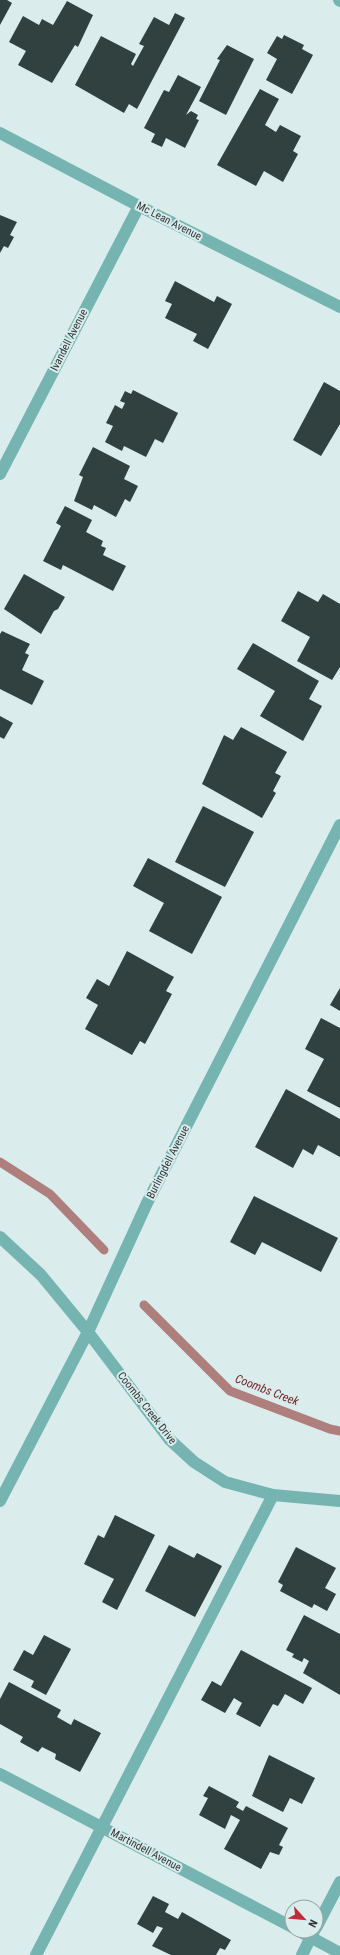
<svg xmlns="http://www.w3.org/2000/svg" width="340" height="1955" viewBox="0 0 340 1955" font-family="'Roboto Condensed',sans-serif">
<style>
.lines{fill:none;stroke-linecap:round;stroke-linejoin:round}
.stream{stroke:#ae7f7d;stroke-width:9}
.building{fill:#314140}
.lane{stroke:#75b4b1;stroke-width:12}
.street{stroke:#75b4b1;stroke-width:12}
.labels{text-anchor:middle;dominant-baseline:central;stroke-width:4;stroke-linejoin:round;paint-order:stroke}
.street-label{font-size:11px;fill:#2f3636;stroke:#daedec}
.water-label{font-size:12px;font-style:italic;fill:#762529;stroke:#daedec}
</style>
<rect width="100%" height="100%" fill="#daedec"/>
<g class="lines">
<!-- stream -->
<g class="stream">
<polyline points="0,1162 50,1194 104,1250"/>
<polyline points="144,1305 230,1391 330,1429 340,1431"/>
</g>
</g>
<!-- building -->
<g class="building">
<polygon points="0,0 7,0 12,3 0,25"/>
<polygon points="67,1 93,15 78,47 75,45 52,83 18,65 26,51 9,42 23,16 39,25 42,19 53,25"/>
<polygon points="175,13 185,18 137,109 129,104 124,113 75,85 101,36 136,54 131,64 133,66 144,46 139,44 154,17 169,25"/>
<polygon points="284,35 304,45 302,49 313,55 292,94 266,80 277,59 267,53 277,36 282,39"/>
<polygon points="227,45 254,59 226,115 199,101 220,60 217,59"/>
<polygon points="178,75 201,87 186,115 191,111 198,115 196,119 199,120 185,148 166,138 162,147 151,142 155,134 144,128 164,90 169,92"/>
<polygon points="260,89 279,99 265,125 276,132 280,125 301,136 293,151 298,154 283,182 264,171 256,186 217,165"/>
<polygon points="0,215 17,222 10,235 14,237 8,248 4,246 0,253"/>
<polygon points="175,281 214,302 217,296 232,304 208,349 193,341 197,334 165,318 172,304 165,301"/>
<polygon points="324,382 340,391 340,424 321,456 293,440"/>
<polygon points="133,390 178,413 163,443 155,439 146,457 124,446 122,451 105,442 113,426 106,423 115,405 122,409 125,403 120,401 125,391 131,394"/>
<polygon points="93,447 130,466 124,479 138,486 130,502 125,499 116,517 94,505 92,510 74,501 83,477 79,475"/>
<polygon points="65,506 92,520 86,532 103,541 101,546 106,548 103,555 126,566 113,591 63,565 61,570 43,561 61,526 56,523"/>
<polygon points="24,574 65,597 58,609 54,611 41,634 4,609"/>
<polygon points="298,591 318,602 323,594 340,604 340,667 332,680 297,661 310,637 281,621"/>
<polygon points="2,631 30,644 25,653 29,655 22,670 44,681 32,705 0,689 0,634"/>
<polygon points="253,643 319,681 309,699 322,706 303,741 260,716 275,691 237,669"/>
<polygon points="0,716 13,723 4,739 0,737"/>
<polygon points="241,727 287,752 275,773 281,776 273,791 276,793 262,818 202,784 224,735 233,740"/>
<polygon points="203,806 254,832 225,887 175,862"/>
<polygon points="148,858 222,897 192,954 149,931 164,903 133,886"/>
<polygon points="127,951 174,977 166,991 172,994 145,1044 140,1041 132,1055 85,1029 98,1005 86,998 97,979 109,986"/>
<polygon points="340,988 340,1011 330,1005"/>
<polygon points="321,1018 340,1028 340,1108 307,1091 324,1059 305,1049"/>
<polygon points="286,1089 340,1119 340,1157 318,1145 313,1155 303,1149 293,1168 255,1147"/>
<polygon points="254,1196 338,1238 321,1272 262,1242 255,1255 230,1242"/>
<polygon points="115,1515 155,1535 117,1610 102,1602 114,1579 84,1564 98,1535 104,1538"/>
<polygon points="169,1545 194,1558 197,1553 222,1566 195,1617 145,1591"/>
<polygon points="296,1547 336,1568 325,1588 336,1594 327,1611 314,1604 312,1608 280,1591 283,1585 278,1582"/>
<polygon points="304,1615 340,1634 340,1695 303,1673 309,1661 304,1658 302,1662 292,1657 294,1654 286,1650"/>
<polygon points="44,1635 71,1649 46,1695 31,1687 34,1681 13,1670 24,1650 33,1655"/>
<polygon points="241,1650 312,1688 303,1704 285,1694 278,1706 273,1704 260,1727 236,1714 242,1703 234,1698 225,1713 201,1700 212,1681 221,1686"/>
<polygon points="9,1682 61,1710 57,1717 71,1725 74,1719 101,1733 80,1772 55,1759 56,1754 42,1747 38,1752 20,1742 23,1737 0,1724 0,1699"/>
<polygon points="269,1755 315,1778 302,1804 290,1798 283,1812 252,1796"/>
<polygon points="209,1786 239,1802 236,1807 243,1811 246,1806 288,1828 279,1845 283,1847 279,1855 270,1852 261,1869 224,1849 240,1820 231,1815 225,1829 199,1815 208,1798 203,1796"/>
<polygon points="153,1896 169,1904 165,1912 178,1919 182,1912 231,1940 225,1950 220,1948 216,1955 171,1955 152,1946 163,1928 157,1926 153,1933 137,1924"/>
</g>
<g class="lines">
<!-- lane -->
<g class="lane">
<polyline points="339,0 340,1"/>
<polyline points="36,1955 273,1495"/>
</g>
<!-- street -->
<g class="street">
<polyline points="0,133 139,206 340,307"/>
<polyline points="0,474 139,206"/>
<polyline points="0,1237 41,1275 88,1332 169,1439 194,1462 225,1482 273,1495 340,1501"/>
<polyline points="0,1501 88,1332 147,1203 340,825"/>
<polyline points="0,1774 292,1927"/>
<polyline points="316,1928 340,1882"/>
<polyline points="299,1931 340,1953"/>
<polyline points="302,1955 314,1931"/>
</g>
</g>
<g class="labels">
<!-- street labels -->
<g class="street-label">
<text transform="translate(169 221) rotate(27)">Mc Lean Avenue</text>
<text transform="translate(69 340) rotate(-63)">Ivandell Avenue</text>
<text transform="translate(168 1162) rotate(-63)">Burlingdell Avenue</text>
<text transform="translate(147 1408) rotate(52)">Coombs Creek Drive</text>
<text transform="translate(146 1850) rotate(28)">Martindell Avenue</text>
</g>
<!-- water labels -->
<g class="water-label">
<text transform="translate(267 1390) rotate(21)">Coombs Creek</text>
</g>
</g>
<!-- north arrow -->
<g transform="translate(304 1919) rotate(117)"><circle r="19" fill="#daedec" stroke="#96a4a3"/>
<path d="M0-3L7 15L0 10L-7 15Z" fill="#bd2d3b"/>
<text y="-6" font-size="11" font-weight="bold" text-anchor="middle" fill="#2f3636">N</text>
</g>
</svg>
